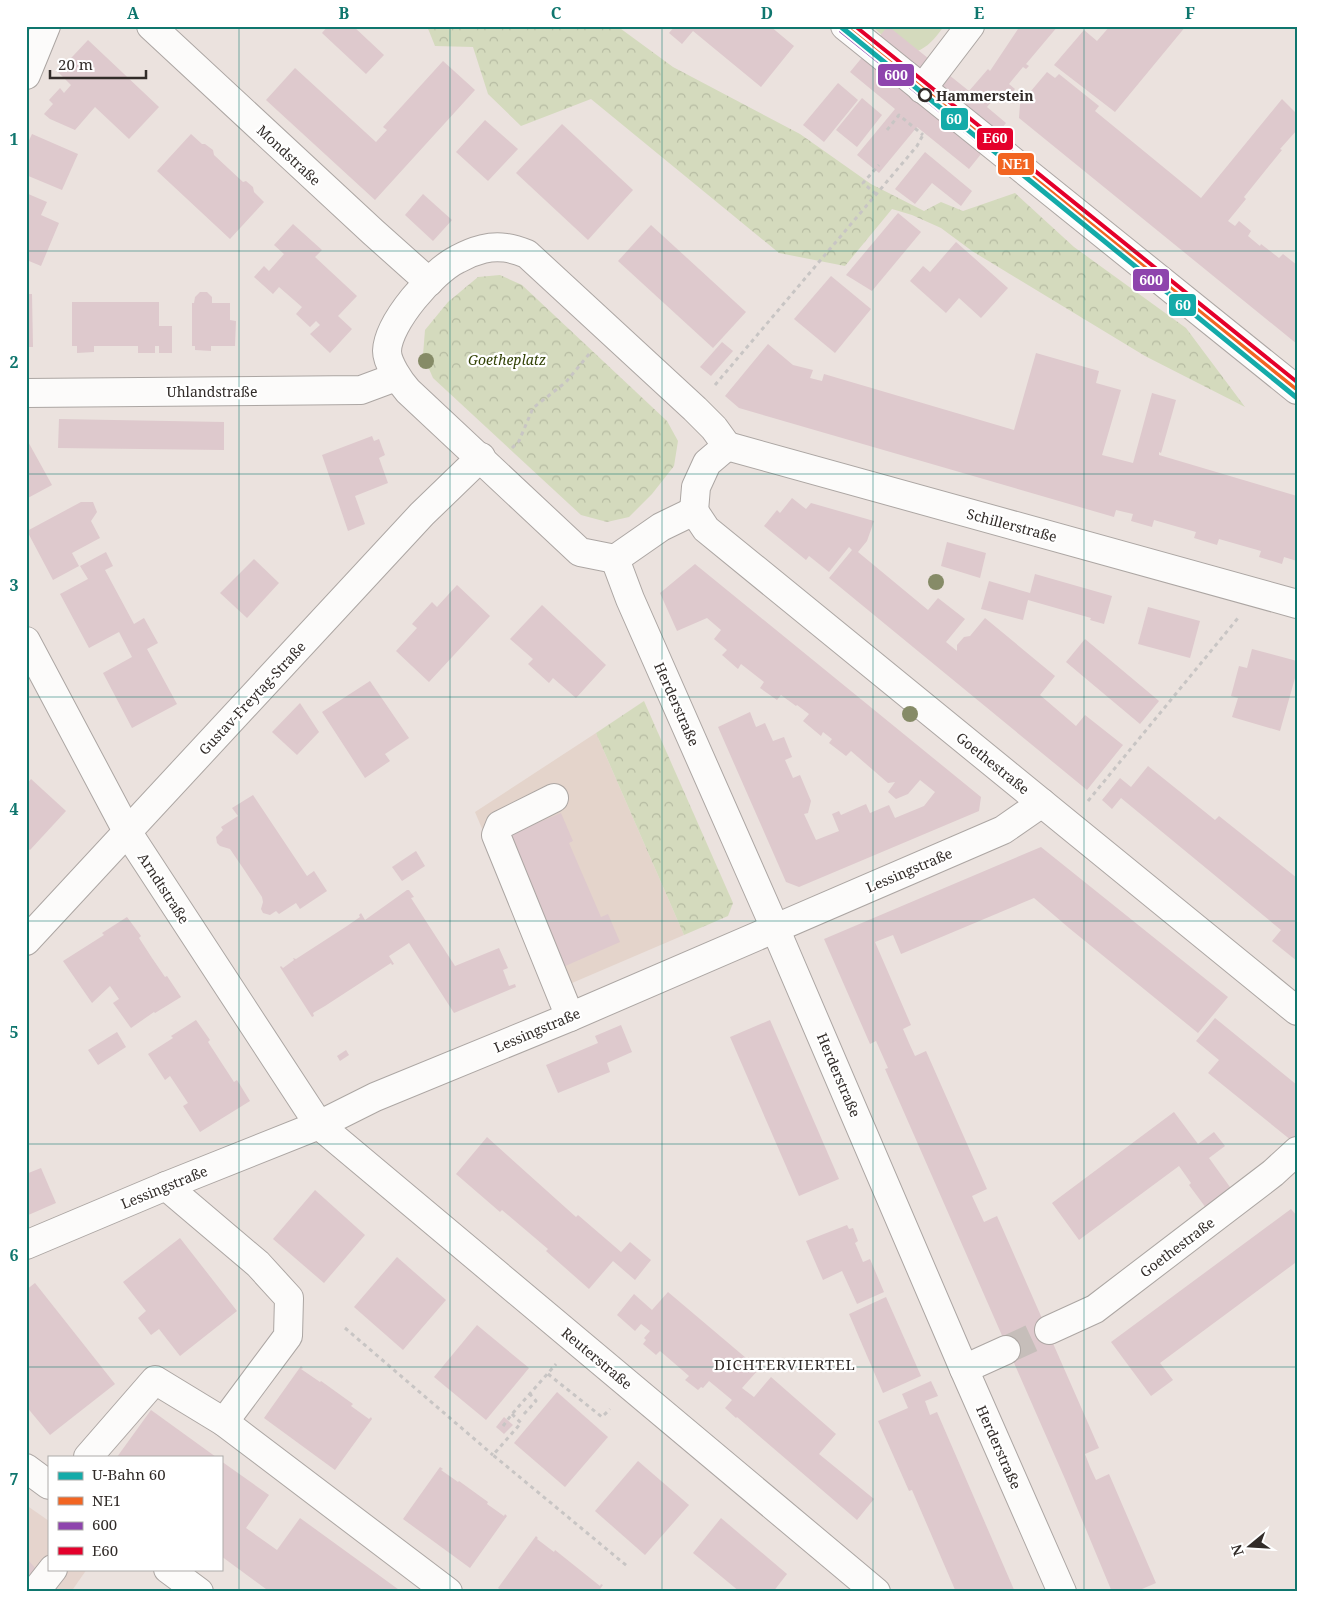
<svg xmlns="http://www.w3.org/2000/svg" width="1323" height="1618" viewBox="0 0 1323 1618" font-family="'Noto Serif',serif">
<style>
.built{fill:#e5d4cd}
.education{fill:#e4d4cb}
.grass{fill:#d4dabd}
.forest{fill:url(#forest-crowns)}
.building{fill:#dec9cd}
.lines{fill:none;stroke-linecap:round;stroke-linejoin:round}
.minor-tunnel{stroke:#c6beba;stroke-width:28;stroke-dasharray:28 14;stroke-linecap:butt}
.minor-casing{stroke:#aca6a3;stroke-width:30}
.major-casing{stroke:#aca6a3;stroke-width:30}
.path{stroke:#c8c5c4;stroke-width:3;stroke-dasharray:4 4;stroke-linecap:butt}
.minor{stroke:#fcfbfa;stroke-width:28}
.major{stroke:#fcfbfa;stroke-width:28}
.bus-1-casing{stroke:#fff;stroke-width:8}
.bus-2-casing{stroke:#fff;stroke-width:8}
.bus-3-casing{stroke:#fff;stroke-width:8}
.bus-1{stroke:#f26522;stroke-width:4}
.bus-2{stroke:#8e44ad;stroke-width:4}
.bus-3{stroke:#e4002b;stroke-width:4}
.metro-1-casing{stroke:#fff;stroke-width:9}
.metro-1{stroke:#14aba9;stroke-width:5}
.tree{fill:#868b67}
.grid{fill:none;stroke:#0f766e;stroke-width:1;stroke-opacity:0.55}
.stop-dot{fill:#fff;stroke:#322c29;stroke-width:2.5}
.labels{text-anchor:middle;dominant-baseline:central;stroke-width:4.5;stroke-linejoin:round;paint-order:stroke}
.stop-label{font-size:14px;font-weight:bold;fill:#322c29;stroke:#fff;text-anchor:start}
.street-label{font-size:14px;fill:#322c29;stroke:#fff}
.park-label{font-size:14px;font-style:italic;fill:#334306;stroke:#fff}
.neighbourhood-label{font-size:15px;letter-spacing:1px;fill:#322c29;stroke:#fff}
.line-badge{stroke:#fff;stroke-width:2}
.badge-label{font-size:14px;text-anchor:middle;font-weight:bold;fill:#fff}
.neatline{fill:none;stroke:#0f766e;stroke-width:2}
.grid-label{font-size:16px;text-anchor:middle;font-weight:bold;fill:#0f766e}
</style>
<defs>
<pattern id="forest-crowns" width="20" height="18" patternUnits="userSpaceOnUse" patternTransform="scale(1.25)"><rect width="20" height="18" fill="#d4dabd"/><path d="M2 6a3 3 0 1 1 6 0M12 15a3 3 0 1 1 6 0" fill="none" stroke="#b6bba2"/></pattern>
</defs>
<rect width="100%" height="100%" fill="#ebe2de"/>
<!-- built -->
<polygon class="built" points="26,1505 49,1521 49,1569 87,1569 71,1592 26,1592"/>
<!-- education -->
<polygon class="education" points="596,733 684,935 551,992 475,812"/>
<!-- grass -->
<path class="grass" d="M872 26H944C935 39 921 57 903 51 894 48 879 32 872 26Z"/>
<!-- forest -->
<g class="forest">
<polygon points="427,26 617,26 673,67 800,134 871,184 924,211 941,202 963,211 1015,193 1074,247 1186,328 1245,407 1145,356 972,251 941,228 912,215 892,209 845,266 779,253 591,99 521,126 488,94 473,47 435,46"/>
<polygon points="500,275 522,285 667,421 678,441 674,466 652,494 629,517 607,522 581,515 433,378 423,355 425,330 448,302 478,277"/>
<polygon points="644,701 733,903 728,916 684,935 596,733"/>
</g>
<!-- building -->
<g class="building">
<polygon points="328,26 353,26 384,55 366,74 322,33"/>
<polygon points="675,26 770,26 794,46 761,87 693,31 682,44 669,33"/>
<polygon points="888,26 969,91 988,69 990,71 1020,26 1058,26 1026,64 1029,66 1026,69 1023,67 1009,84 1015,89 1004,102 996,96 987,107 1006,123 969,169 917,127 879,173 857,155 895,109 850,72"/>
<polygon points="1110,26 1186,26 1115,112 1054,65 1084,30 1097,41"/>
<polygon points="88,40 159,107 129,139 95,107 75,130 50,119 44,114 53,104 49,100 60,88 64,93 71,85 58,72"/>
<polygon points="443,61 475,90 375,200 266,100 295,68 376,142 387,130 383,127"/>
<polygon points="1047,72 1055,78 1059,74 1099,106 1095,111 1201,198 1282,99 1297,114 1297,130 1280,149 1282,150 1244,197 1246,199 1228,221 1235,226 1239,221 1251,231 1248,236 1260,246 1261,244 1279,258 1283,254 1297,265 1297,344 1019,118 1020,104"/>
<polygon points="838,83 858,100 824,142 803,125"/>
<polygon points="862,98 882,115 857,147 836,130"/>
<polygon points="485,120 518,149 488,181 456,152"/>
<polygon points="562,124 633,190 588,240 516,173"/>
<polygon points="32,134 78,154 62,190 26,175 26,147"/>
<polygon points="191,134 202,144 205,144 213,150 214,155 243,182 246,181 253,187 254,192 264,202 230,239 157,171"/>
<polygon points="925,152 972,191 961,206 932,183 915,204 895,189"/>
<polygon points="26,193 47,202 41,215 59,223 41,266 29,261 26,266"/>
<polygon points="423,194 452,220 433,241 405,215"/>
<polygon points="898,213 921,232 872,291 846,275"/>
<polygon points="293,224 322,250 315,257 357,296 338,316 352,329 330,353 310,334 320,325 316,321 310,327 296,314 302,307 279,287 273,294 254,277 264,266 269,271 284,254 274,245"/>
<polygon points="651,225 746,312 713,348 618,261"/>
<polygon points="956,242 1008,288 981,318 959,298 946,313 910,281 923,266 930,272"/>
<polygon points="831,276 871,309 835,353 794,319"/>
<polygon points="200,292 207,292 212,297 212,303 230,303 230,320 236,321 235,346 211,346 211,351 195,350 195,346 192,346 192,303 194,303 195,297"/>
<polygon points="26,294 32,294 33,347 26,347"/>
<polygon points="72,302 159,302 159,326 172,326 172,353 159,353 159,346 155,346 155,353 138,353 138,346 94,346 94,352 77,353 77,346 72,346"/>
<polygon points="722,342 733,351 711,376 700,367"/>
<polygon points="768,344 793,365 813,370 810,378 822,381 824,374 1014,430 1036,353 1099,371 1096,383 1121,390 1102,455 1133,463 1152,393 1176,400 1161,453 1159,452 1159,455 1297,496 1297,561 1284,557 1282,564 1259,557 1261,551 1219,539 1217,545 1194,538 1196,532 1154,520 1152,527 1131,521 1133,514 1116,510 1114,517 739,408 725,396"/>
<polygon points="59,419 224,422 224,450 58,448"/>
<polygon points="372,436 374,441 379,439 385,455 379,458 388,483 355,496 365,524 348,531 322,455"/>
<polygon points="26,438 52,485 26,499"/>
<polygon points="792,498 806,509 811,503 874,521 867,541 858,552 928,610 938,598 965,619 946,642 957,651 957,645 964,637 970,636 985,618 1055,676 1040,695 1076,726 1085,715 1123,745 1087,790 829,578 852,550 849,547 829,572 809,556 806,560 764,526 777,510 780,513"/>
<polygon points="81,502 93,502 97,512 91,521 100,538 72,553 79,566 53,580 27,531"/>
<polygon points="947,542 986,553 980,578 941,566"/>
<polygon points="106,552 113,566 105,570 134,624 144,618 158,643 147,649 177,704 132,728 103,673 132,657 119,632 89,648 60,594 88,579 80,566"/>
<polygon points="254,559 279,583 247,618 220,593"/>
<polygon points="695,564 981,797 979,811 799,887 786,882 718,727 750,712 756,727 765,723 773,741 784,737 792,757 785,760 793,778 800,775 811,801 808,813 804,814 816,840 839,831 832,814 839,811 841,815 866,804 870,813 889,805 895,818 924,806 935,792 920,780 908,794 896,799 888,792 895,782 888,783 851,751 846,756 829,743 832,739 823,732 821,736 803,721 809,714 797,705 796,706 781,695 777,700 760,688 764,682 741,664 738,669 722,655 727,650 714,639 721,630 707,618 677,631 660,593"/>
<polygon points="1035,574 1112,596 1104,624 1090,620 1091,618 1028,600 1023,620 981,609 989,581 1030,593"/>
<polygon points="457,585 490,616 429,682 396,651 417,628 412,624 432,602 437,607"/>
<polygon points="542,605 606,665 576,698 553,678 549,683 528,664 533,659 510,639"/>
<polygon points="1148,607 1200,621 1190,658 1138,644"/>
<polygon points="1085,639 1159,701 1140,724 1066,662"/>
<polygon points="1252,649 1297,661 1297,671 1280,731 1232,717 1238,698 1231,696 1239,666 1247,668"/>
<polygon points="370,681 409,738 385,754 390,761 365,778 322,712"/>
<polygon points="300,703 319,732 297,755 272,732"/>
<polygon points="1148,766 1215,820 1219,816 1297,878 1297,961 1272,941 1281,930 1121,798 1112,809 1102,800 1120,778 1131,787"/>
<polygon points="31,779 66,811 30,850 26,847 26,785"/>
<polygon points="253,795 307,876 314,871 327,891 300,909 296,903 279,914 276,911 270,915 263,913 261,909 263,902 262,897 245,871 230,849 220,846 217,843 216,837 223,830 221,827 238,816 232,808"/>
<polygon points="561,813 573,841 569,843 601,917 608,914 620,942 563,967 506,836"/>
<polygon points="1041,847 1228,997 1198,1033 1069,928 1034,898 901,954 893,935 875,942 911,1025 903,1029 909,1043 915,1056 926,1051 987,1189 972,1196 984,1222 997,1216 1099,1448 1085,1454 1090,1467 1096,1480 1109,1474 1156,1583 1135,1592 1112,1592 1065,1479 885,1069 888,1068 876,1041 870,1044 824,939"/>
<polygon points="416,851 425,866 402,881 392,867"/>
<polygon points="407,890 409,890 414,897 411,898 455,966 499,948 508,968 503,970 509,986 515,984 516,987 454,1013 409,943 389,956 394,964 392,965 391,963 325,1006 313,1013 314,1016 312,1017 280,967 281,966 283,968 294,960 293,958 296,959 347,926 360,917 359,915 361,913 365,920"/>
<polygon points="127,917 141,936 139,938 152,958 165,977 167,976 181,997 155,1013 154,1012 131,1028 113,1003 119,999 110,986 92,1003 63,961 104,935 102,933"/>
<polygon points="1215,1018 1297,1085 1297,1145 1208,1073 1219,1060 1196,1041"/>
<polygon points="196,1020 210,1040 208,1042 234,1082 237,1080 250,1101 200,1132 183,1106 188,1103 170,1076 165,1080 148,1054 173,1038 171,1036"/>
<polygon points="770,1020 839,1179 799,1196 730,1037"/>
<polygon points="621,1025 632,1052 607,1063 610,1072 558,1093 546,1065 598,1043 595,1036"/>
<polygon points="117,1032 126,1047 98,1065 88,1050"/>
<polygon points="346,1050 349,1055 340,1061 337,1056"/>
<polygon points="1174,1112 1198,1144 1214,1132 1225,1146 1209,1158 1235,1194 1209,1212 1189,1185 1191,1183 1179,1166 1079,1240 1052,1203"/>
<polygon points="487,1137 576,1217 578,1215 621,1252 630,1242 651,1260 635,1280 613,1261 589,1289 546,1251 548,1249 502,1210 500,1212 456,1174"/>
<polygon points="41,1168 56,1203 26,1216 26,1174"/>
<polygon points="315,1190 365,1235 324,1283 273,1239"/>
<polygon points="1291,1209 1297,1216 1297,1265 1295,1263 1160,1363 1173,1380 1151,1396 1111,1342"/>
<polygon points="847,1225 849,1229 853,1228 858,1241 855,1243 863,1262 870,1259 884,1292 857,1304 842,1271 823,1280 806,1241"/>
<polygon points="180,1238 237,1311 180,1356 159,1329 151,1335 145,1327 138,1318 146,1311 123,1282"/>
<polygon points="397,1257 446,1300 403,1350 354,1307"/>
<polygon points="35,1283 115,1384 50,1435 26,1406 26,1290"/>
<polygon points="668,1292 759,1369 742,1388 754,1397 771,1377 836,1434 819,1454 874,1499 857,1520 737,1417 736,1418 725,1408 732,1400 709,1381 703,1388 701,1387 698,1390 685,1380 689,1376 674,1363 660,1351 656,1355 643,1344 646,1340 644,1338 650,1331 641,1324 635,1331 617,1315 634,1294 652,1310"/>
<polygon points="886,1297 921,1376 883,1393 849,1314"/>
<polygon points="477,1325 529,1368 486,1420 434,1377"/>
<polygon points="301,1366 303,1368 301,1369 320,1382 321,1381 353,1404 351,1406 369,1419 371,1417 372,1419 335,1470 264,1418"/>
<polygon points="931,1381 938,1396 925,1401 930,1415 937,1412 1015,1592 956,1592 912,1490 909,1491 878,1421 908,1408 902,1394"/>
<polygon points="557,1392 608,1437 565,1487 514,1443"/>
<polygon points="151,1410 216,1457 117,1457"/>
<polygon points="504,1417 513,1425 504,1434 496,1427"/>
<polygon points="221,1461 269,1495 246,1528 277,1550 300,1518 402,1592 270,1592 221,1556"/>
<polygon points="638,1461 689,1505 645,1555 595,1511"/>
<polygon points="440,1467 443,1469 441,1470 458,1482 459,1481 488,1502 487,1504 504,1516 505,1514 507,1516 470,1568 403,1519"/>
<polygon points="721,1518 787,1574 773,1592 740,1592 693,1553"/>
<polygon points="536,1536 538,1538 537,1539 554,1552 555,1550 600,1586 601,1584 603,1585 598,1592 503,1592 498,1588"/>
<polygon points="26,1560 29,1561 37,1570 26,1592"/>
</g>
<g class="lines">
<!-- minor-tunnel -->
<polyline class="minor-tunnel" points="1006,1350 1049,1330"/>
<!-- minor casing -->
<g class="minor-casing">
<g id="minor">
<polyline points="151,26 373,232 429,282"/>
<polyline points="26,75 46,26"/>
<polyline points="922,89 970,26"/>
<polyline points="26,393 361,390 396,377"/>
<polyline points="727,446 1297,604"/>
<path d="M694 511 661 527 615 559 580 552 408 391C400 382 387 363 387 351 388 322 433 271 458 259 465 255 475 251 483 249 499 245 512 248 527 254L695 409 714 428 727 446"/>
<polyline points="694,511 706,529 1297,1011"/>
<polyline points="694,511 696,487 707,463 727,446"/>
<polyline points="615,559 630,599 775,928 964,1369 1062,1592"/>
<polyline points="26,641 128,833 319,1125 876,1592"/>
<polyline points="554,798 500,825 496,835 570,1017"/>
<polyline points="26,941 422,514 481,457"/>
<polyline points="166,1186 258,1264 289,1298 288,1336 224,1422"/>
<polyline points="26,1245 166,1186 319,1125 375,1097 570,1017 1003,830 1042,803"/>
<polyline points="1049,1330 1095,1309 1273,1173 1297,1151"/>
<polyline points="964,1369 1006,1350"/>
<polyline points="88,1457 155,1380 224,1422 448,1592"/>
<polyline points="26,1468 49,1485"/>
<polyline points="168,1569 199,1592"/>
<polyline points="35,1592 53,1569"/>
</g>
</g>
<!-- major casing -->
<g class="major-casing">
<polyline id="major" points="845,26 1297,390"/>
</g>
<!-- path -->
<g class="path">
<polyline points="887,130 899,115 923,135"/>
<polyline points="876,194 863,183 879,165"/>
<polyline points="715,385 917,146 924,133"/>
<polyline points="512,448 519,441 533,408 566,382 590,353"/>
<polyline points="1088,801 1238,618"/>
<polyline points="345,1328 493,1455"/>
<polyline points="548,1374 602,1417 610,1409"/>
<polyline points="512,1414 521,1423 493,1455 627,1566"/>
<polyline points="524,1414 536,1401 530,1394"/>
<polyline points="503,1426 512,1414 556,1364"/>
</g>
<!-- minor -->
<use href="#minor" class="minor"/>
<!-- major -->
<use href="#major" class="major"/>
<!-- bus-1 casing -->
<g class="bus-1-casing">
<polyline id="bus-1" points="845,26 1297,390"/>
</g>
<!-- bus-2 casing -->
<g class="bus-2-casing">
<polyline id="bus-2" points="841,31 1293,395"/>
</g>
<!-- bus-3 casing -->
<g class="bus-3-casing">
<polyline id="bus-3" points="855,26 1297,382"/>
</g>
<!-- bus-1 -->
<use href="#bus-1" class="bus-1"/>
<!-- bus-2 -->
<use href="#bus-2" class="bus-2"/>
<!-- bus-3 -->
<use href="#bus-3" class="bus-3"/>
<!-- metro-1 casing -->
<g class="metro-1-casing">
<polyline id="metro-1" points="840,26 1297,398"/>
</g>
<!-- metro-1 -->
<use href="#metro-1" class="metro-1"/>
</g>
<!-- trees -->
<g class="tree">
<circle cx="426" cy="361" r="8"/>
<circle cx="936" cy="582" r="8"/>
<circle cx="910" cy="714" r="8"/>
</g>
<!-- grid -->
<path class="grid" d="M239 26V1592M450 26V1592M662 26V1592M873 26V1592M1084 26V1592M26 251H1297M26 474H1297M26 697H1297M26 921H1297M26 1144H1297M26 1367H1297"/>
<!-- markers -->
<circle class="stop-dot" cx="925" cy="95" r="6"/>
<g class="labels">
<!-- stop labels -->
<g class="stop-label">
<text x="936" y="95">Hammerstein</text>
</g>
<!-- street labels -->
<g class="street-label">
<text transform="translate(289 155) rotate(43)">Mondstraße</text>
<text x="212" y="391">Uhlandstraße</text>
<text transform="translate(1012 525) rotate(15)">Schillerstraße</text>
<text transform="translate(252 698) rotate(-47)">Gustav-Freytag-Straße</text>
<text transform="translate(677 704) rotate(66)">Herderstraße</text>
<text transform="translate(993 763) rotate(39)">Goethestraße</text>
<text transform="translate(909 870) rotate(-23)">Lessingstraße</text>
<text transform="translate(164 888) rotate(57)">Arndtstraße</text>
<text transform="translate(537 1030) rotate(-23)">Lessingstraße</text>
<text transform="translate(839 1075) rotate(67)">Herderstraße</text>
<text transform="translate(164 1187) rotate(-22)">Lessingstraße</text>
<text transform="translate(1177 1247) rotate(-37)">Goethestraße</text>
<text transform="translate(597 1358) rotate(40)">Reuterstraße</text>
<text transform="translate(999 1447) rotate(66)">Herderstraße</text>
</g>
<!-- park labels -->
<g class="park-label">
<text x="507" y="359">Goetheplatz</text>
</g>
<!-- neighbourhood labels -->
<g class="neighbourhood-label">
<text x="785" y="1364">DICHTERVIERTEL</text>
</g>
</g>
<g class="line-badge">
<rect x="877" y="63" width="38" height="24" rx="5" fill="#8e44ad"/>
<rect x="940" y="107" width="29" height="24" rx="5" fill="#14aba9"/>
<rect x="976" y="127" width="38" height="24" rx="5" fill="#e4002b"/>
<rect x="997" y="152" width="38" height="24" rx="5" fill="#f26522"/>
<rect x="1132" y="268" width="38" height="24" rx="5" fill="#8e44ad"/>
<rect x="1168" y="293" width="29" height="24" rx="5" fill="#14aba9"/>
</g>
<g class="badge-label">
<text x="896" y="80">600</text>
<text x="954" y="124">60</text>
<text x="995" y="143">E60</text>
<text x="1016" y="169">NE1</text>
<text x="1151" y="285">600</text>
<text x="1183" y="310">60</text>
</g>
<!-- border -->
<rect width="1323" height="1618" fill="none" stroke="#ffffff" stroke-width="55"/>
<!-- legend -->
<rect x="48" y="1456" width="175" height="115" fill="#ffffff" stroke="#adaba9"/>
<rect x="58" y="1472" width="25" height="8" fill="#14aba9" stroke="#adaba9"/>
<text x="92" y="1480" font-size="15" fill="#322c29">U-Bahn 60</text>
<rect x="58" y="1497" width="25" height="8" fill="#f26522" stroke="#adaba9"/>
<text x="92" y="1506" font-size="15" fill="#322c29">NE1</text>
<rect x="58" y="1522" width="25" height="8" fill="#8e44ad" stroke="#adaba9"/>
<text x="92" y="1530" font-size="15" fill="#322c29">600</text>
<rect x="58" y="1547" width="25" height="8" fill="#e4002b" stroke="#adaba9"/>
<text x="92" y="1556" font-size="15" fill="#322c29">E60</text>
<!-- north arrow -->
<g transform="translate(1250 1546) rotate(252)" stroke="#ffffff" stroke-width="4" paint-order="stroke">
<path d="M0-4L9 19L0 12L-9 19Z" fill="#322c29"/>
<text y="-8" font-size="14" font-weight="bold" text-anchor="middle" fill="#322c29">N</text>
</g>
<!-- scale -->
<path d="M50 70v8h96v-8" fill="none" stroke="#322c29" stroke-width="2.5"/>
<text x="58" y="70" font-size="15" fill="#322c29" stroke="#ffffff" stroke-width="4" paint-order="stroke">20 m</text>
<rect x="28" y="28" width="1268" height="1562" class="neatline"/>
<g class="grid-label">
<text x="133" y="19">A</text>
<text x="344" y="19">B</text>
<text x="556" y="19">C</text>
<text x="767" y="19">D</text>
<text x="979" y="19">E</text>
<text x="1190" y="19">F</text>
<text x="14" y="145">1</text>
<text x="14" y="368">2</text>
<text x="14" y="591">3</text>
<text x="14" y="815">4</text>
<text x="14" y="1038">5</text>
<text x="14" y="1261">6</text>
<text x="14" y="1485">7</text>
</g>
</svg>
